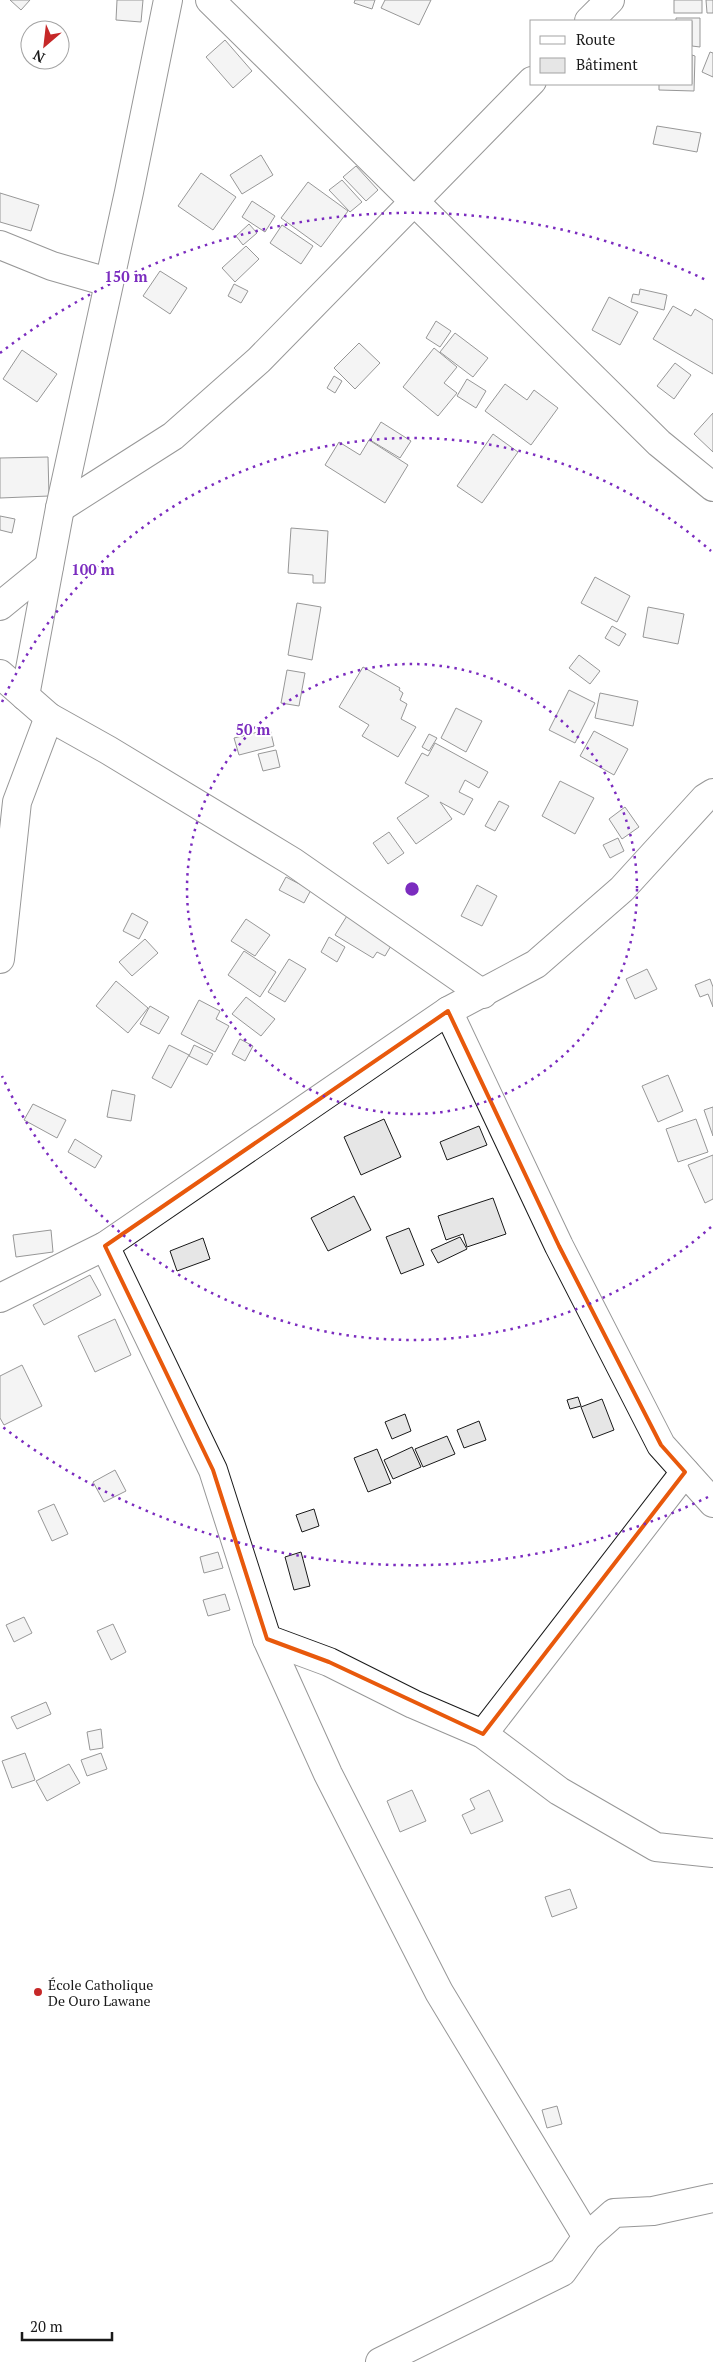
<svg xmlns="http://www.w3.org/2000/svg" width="713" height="2362" font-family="'PT Serif',serif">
<rect width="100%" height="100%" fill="#fff"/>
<!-- building -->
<g fill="#e6e6e6" stroke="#1a1a1a">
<polygon points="10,0 30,0 21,10"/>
<polygon points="117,0 143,0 141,22 116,20"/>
<polygon points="355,0 375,0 372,9 354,3"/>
<polygon points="385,0 431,0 419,25 381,8"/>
<rect x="674" y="0" width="28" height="13"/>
<polygon points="706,0 713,0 713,13 707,13"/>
<polygon points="676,18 700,18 700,47 692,46 692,21 676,21"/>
<polygon points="225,40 252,71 233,88 206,57"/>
<polygon points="710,52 713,53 713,77 702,72"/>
<polygon points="692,55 695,56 694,91 659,90 659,84 692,84"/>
<polygon points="657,126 701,133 697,152 653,144"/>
<polygon points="261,155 273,175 242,194 230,175"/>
<polygon points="356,166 378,190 366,201 343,177"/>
<polygon points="201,173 236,197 213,230 178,206"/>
<polygon points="342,180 362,202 350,212 329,190"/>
<polygon points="308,182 348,211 321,247 281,218"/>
<polygon points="0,193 39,205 31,231 0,222"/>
<polygon points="252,201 275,216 265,232 242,217"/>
<polygon points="249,224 257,233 243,245 236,236"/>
<polygon points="282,225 313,246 301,264 270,243"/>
<polygon points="246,246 259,259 235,282 222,268"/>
<polygon points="160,271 187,288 170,314 143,296"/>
<polygon points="234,284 248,291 241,303 228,296"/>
<polygon points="640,289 667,295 664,310 631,302 633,294 639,295"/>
<polygon points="609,297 638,312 620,345 592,330"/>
<polygon points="673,306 691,316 695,309 713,320 713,374 653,339"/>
<polygon points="436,321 451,331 440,347 426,338"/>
<polygon points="455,333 488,358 473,377 440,352"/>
<polygon points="359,343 380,363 355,389 334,368"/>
<polygon points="434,348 457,367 444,383 457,393 438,416 403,387"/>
<polygon points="22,350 57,374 37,402 3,379"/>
<polygon points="675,363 691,375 674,399 657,386"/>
<polygon points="334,376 342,381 335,393 327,388"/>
<polygon points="467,379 486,391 476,408 457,396"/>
<polygon points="505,384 527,400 534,390 558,408 531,445 485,411"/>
<polygon points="713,413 713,452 694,434"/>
<polygon points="381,422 411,441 400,458 370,440"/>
<polygon points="493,434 518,452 482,503 457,486"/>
<polygon points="369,440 408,465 385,503 325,465 339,442 360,455"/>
<polygon points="48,457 49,496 0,498 0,458"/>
<polygon points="0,516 15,519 12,533 0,530"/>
<polygon points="291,528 328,531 325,583 313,583 313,575 288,573"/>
<polygon points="595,577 630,596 617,622 581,603"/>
<polygon points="297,603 321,607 312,660 288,655"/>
<polygon points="648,607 684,614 678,644 643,637"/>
<polygon points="612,626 626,634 619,646 605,638"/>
<polygon points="579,655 600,671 590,684 569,668"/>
<polygon points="363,667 400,688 399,690 403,693 400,700 407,704 401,719 416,727 398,757 362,736 369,725 339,707"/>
<polygon points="287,670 305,673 299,706 281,703"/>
<polygon points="569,690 595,703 575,743 549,730"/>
<polygon points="600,693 638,701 633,726 595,718"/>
<polygon points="456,708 482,721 466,752 441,738"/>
<polygon points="270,729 274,746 239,755 234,738"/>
<polygon points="594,731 628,749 614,775 580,756"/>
<polygon points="429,734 437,738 429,751 422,747"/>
<polygon points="435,743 488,772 479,788 465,780 459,792 473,799 464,815 440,802 452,819 416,844 397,818 429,796 405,783 422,753 428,756"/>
<polygon points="276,750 280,767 263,771 258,754"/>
<polygon points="560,781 594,798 575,834 542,816"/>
<polygon points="499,801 509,806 495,831 485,826"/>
<polygon points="625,807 639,827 622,839 609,819"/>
<polygon points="389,832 404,853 388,864 373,843"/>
<polygon points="618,838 624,851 610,858 603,845"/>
<polygon points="286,877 311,890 304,903 279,890"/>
<polygon points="477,885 497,896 482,926 461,916"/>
<polygon points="350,911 395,939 385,956 377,952 373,958 335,935"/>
<polygon points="132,913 148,922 139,939 123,931"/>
<polygon points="246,919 270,935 255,956 231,941"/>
<polygon points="329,937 345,947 337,962 321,952"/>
<polygon points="145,939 158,953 132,976 119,962"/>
<polygon points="244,951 276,972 260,997 228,975"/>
<polygon points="289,959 306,969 285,1002 268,992"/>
<polygon points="647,969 657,989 635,999 626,979"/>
<polygon points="710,979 713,987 713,1007 708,994 700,997 695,985"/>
<polygon points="116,981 148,1008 128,1033 96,1006"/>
<polygon points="246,997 275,1019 261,1036 232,1014"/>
<polygon points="199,1000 220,1011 216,1019 229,1026 215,1052 181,1034"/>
<polygon points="150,1006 169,1017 159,1034 140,1024"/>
<polygon points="240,1039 253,1046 245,1061 232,1054"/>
<polygon points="169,1045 189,1055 171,1088 152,1078"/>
<polygon points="194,1045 213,1054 207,1065 189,1056"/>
<polygon points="668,1075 683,1111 658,1122 642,1086"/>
<polygon points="112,1090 135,1095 131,1121 107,1117"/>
<polygon points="33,1104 66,1120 57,1138 24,1120"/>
<polygon points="713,1107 713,1136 704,1110"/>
<polygon points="384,1119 401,1157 361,1175 344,1137"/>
<polygon points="696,1119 708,1152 678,1162 666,1129"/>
<polygon points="479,1126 487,1145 447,1160 440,1142"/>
<polygon points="75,1139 102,1156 95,1168 68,1152"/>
<polygon points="713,1155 713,1199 705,1203 688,1165"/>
<polygon points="354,1196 371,1230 328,1251 311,1218"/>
<polygon points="493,1198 506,1234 467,1247 463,1234 446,1240 438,1216"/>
<polygon points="409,1228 424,1265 401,1274 386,1237"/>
<polygon points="51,1230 53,1252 16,1257 13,1235"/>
<polygon points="460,1237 467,1249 438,1263 431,1250"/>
<polygon points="203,1238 210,1259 177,1271 170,1251"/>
<polygon points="90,1275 101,1295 44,1325 33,1305"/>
<polygon points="115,1319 131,1355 95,1372 78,1336"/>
<polygon points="22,1365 42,1406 4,1425 0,1418 0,1376"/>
<polygon points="578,1397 581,1406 570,1409 567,1400"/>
<polygon points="602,1399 614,1430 593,1438 581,1407"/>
<polygon points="405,1414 411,1431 392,1439 385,1422"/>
<polygon points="479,1421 486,1440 464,1448 457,1430"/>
<polygon points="447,1436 455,1454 423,1467 415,1449"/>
<polygon points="412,1447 421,1467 393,1479 384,1460"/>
<polygon points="377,1449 391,1483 368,1492 354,1458"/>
<polygon points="115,1470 126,1491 104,1502 93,1482"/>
<polygon points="54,1504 68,1534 52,1541 38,1511"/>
<polygon points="314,1509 319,1526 302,1532 296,1515"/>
<polygon points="218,1552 223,1568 204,1573 200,1557"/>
<polygon points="301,1552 310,1586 294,1590 285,1557"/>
<polygon points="225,1594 230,1610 208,1616 203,1600"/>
<polygon points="24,1617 32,1633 14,1642 6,1625"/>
<polygon points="113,1624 126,1652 111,1660 97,1631"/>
<polygon points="46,1702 51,1714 17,1729 11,1717"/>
<polygon points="101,1729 103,1748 90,1750 87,1732"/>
<polygon points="25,1753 35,1780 12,1788 2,1761"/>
<polygon points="101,1753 107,1769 87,1776 81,1760"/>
<polygon points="69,1764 80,1783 47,1801 36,1781"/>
<polygon points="412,1790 426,1821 400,1832 387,1801"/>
<polygon points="489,1790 503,1821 471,1834 462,1815 475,1809 470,1799"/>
<polygon points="570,1889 577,1908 552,1917 545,1897"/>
<polygon points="557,2106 562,2124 547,2128 542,2110"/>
</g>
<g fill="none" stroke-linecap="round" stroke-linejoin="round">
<!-- minor casing -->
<g stroke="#1a1a1a" stroke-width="30">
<g id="minor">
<polyline points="210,0 659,443 713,487"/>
<polyline points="589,21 610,0"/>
<polyline points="0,245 52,266 108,282"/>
<polyline points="60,508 173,436 259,360 532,81"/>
<polyline points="0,606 49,566"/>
<polyline points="0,674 49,717 108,750 293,862 483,994"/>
<polyline points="25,696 60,508 129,192 168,0"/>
<polyline points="0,959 17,802 49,717"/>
<polyline points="448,1011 559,1246 661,1445 713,1503"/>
<polyline points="105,1246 213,1470 267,1639 329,1662 413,1704 483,1734 559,1791 656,1847 713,1853"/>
<polyline points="0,1298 105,1246 448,1011 536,964 622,889 705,798 713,793"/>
<polyline points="267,1639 328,1774 439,1992 587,2237"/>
<polyline points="483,1734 685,1472"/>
<polyline points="380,2362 562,2272 587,2237 614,2213 653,2211 713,2198"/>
</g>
</g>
<!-- minor -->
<use href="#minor" stroke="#fff" stroke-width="28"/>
</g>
<!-- marked area -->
<path d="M0 0H713V2362H0ZM 448,1011 L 559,1246 L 661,1445 L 685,1472 L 483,1734 L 329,1662 L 267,1639 L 213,1470 L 105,1246 Z" fill="#fff" fill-opacity=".55" fill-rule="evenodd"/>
<path fill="none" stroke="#e8590c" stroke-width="4" stroke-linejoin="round" d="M 448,1011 L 559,1246 L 661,1445 L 685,1472 L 483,1734 L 329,1662 L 267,1639 L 213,1470 L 105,1246 Z"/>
<!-- distance rings -->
<g fill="none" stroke="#7b2cbf" stroke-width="2.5" stroke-dasharray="2.5 5">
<circle cx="412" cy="889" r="225"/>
<path d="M711 1227A451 451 0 0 1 2 1076M2 702A451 451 0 0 1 711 551"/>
<path d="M708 1497A676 676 0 0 1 0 1425M0 353A676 676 0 0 1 708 281"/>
</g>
<!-- markers -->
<circle fill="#c62828" stroke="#fff" stroke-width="2" cx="38" cy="1992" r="5"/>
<g text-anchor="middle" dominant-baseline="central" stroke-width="4" stroke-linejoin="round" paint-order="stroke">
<!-- poi labels -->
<g font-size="14" fill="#1a1a1a" stroke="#fff" text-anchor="start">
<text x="48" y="1984">École Catholique<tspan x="48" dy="16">De Ouro Lawane</tspan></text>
</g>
</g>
<circle cx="412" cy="889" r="8" fill="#7b2cbf" stroke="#fff" stroke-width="2.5"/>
<g font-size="15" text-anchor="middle" font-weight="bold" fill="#7b2cbf" stroke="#fff" stroke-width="4" stroke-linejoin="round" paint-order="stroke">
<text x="126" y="282">150 m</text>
<text x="93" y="575">100 m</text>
<text x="253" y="735">50 m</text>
</g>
<!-- legend -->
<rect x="530" y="20" width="162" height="65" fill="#ffffff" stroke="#a3a3a3"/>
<rect x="540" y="36" width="25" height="8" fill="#ffffff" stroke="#a3a3a3"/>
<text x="576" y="45" font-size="15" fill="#1a1a1a">Route</text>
<rect x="540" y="58" width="25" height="15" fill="#e6e6e6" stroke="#a3a3a3"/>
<text x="576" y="70" font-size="15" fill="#1a1a1a">Bâtiment</text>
<!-- north arrow -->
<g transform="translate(45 45) rotate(208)"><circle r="24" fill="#ffffff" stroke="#a3a3a3"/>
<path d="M0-4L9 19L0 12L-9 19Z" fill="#c62828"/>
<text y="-8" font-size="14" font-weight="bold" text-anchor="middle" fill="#1a1a1a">N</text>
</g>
<!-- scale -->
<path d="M22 2332v8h90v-8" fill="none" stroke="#1a1a1a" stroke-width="2.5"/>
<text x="30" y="2332" font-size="15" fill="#1a1a1a" stroke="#ffffff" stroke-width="4" paint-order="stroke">20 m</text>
</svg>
